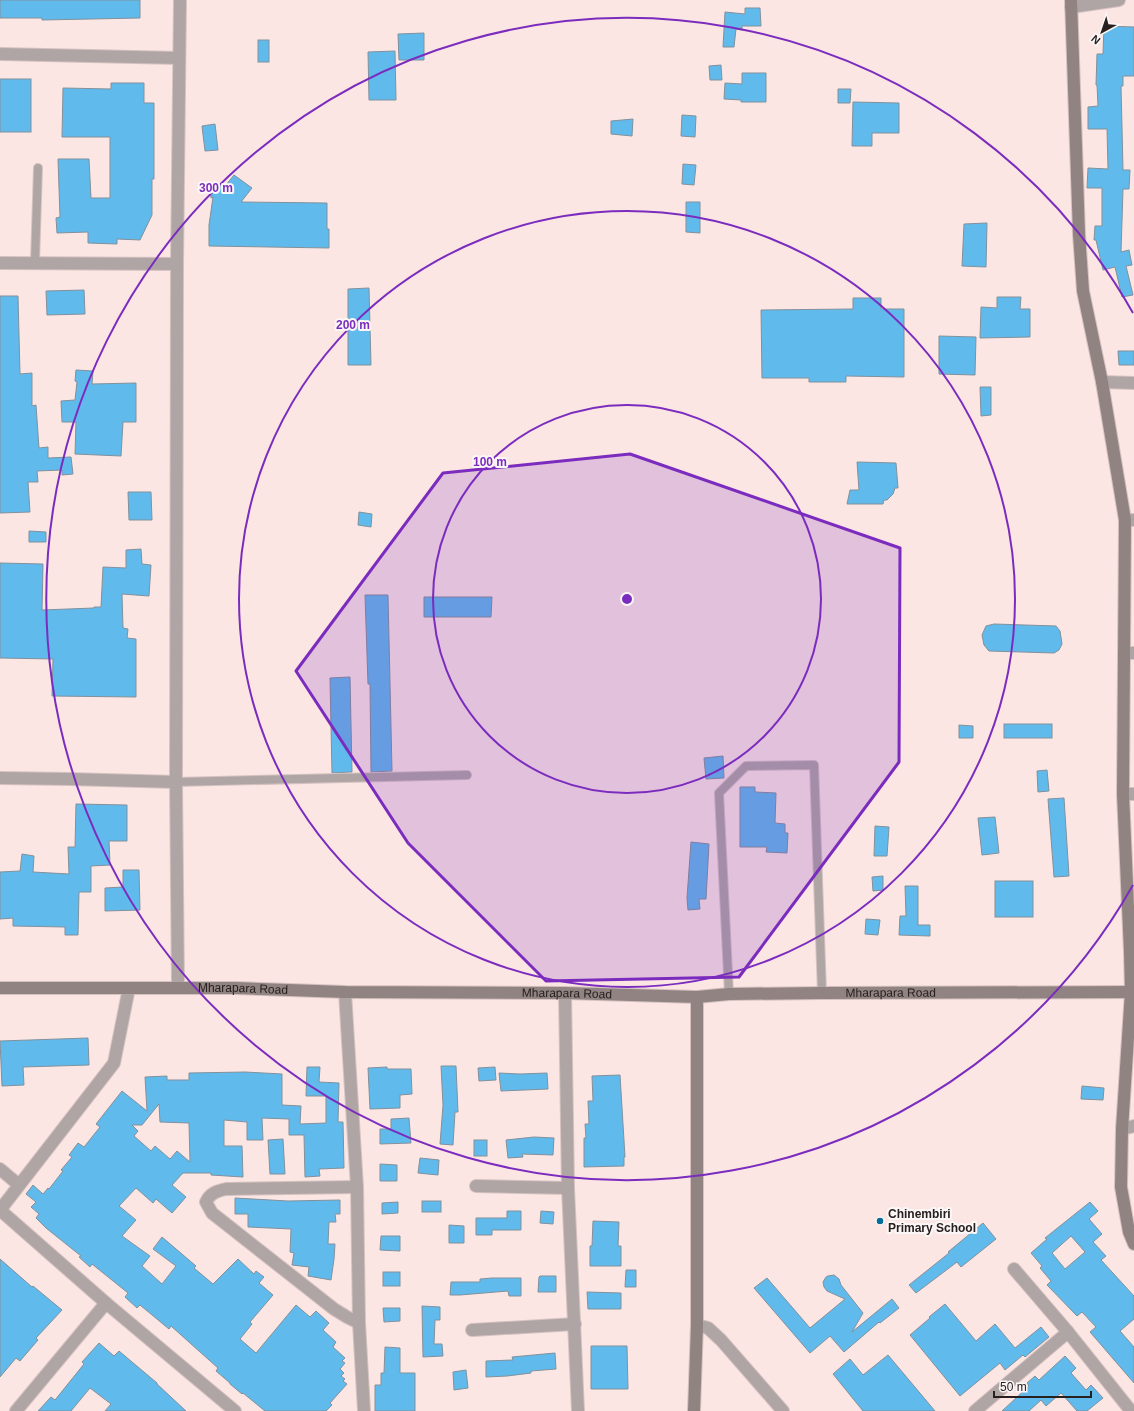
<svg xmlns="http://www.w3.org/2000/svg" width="1134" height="1411" font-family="Arial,sans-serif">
<rect width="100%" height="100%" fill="#fbe6e3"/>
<!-- building -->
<g fill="#61baec" stroke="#81919c" fill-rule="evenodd">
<polygon points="0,0 140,0 140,18 42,20 42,18 0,18"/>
<polygon points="745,8 760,8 761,26 742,26 742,30 736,29 734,47 723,47 725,12 745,14"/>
<polygon points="1104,26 1134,27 1134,76 1123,76 1123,86 1121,86 1123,170 1130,170 1129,189 1123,189 1121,252 1129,250 1132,265 1126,266 1133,295 1122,297 1115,267 1103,270 1096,240 1094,240 1095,226 1102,226 1102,188 1087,188 1088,168 1108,169 1107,129 1088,129 1088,107 1098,106 1097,85 1096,85 1097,54 1103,54"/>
<polygon points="424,33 424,60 399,60 398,34"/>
<rect x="258" y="40" width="11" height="22"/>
<polygon points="395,51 396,100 369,100 368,52"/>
<polygon points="721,65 722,80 710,80 709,66"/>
<polygon points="742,73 766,73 766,102 741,102 741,100 724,99 725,83 742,84"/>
<rect x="0" y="79" width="31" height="53"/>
<polygon points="111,83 144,83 144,103 154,103 154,179 152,179 152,215 140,240 117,239 117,244 88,243 88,232 57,233 56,218 60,217 58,159 89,159 91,198 110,198 110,137 62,137 63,88 111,89"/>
<polygon points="838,89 851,89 850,103 838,103"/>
<polygon points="853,102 899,103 899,133 872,133 872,146 852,146"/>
<polygon points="682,115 696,116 695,137 681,136"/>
<polygon points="633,119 632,136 611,134 611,121"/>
<polygon points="215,124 218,150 205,151 202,126"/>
<polygon points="683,164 696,165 694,185 682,184"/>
<polygon points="234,175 252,188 241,202 327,203 327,229 329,229 329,248 209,246 209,225 213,197 211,198 210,186 226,185"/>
<polygon points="686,202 700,202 700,233 686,232"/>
<polygon points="987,223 986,267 962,266 964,224"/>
<polygon points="369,288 371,365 348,365 348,289"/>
<polygon points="84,290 85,314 47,315 46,291"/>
<polygon points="0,296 18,296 20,374 32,373 32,406 36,405 39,448 48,447 48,458 71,457 73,474 62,475 62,470 37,471 38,482 28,482 30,512 0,513"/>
<polygon points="997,297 1021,297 1020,309 1030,309 1030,337 980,338 981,307 997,308"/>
<polygon points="853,298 881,298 881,309 904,309 904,377 846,376 846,382 809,382 809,378 762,378 761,310 853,309"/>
<polygon points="939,336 976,337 975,375 939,374"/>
<polygon points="1118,351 1134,351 1134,365 1119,365"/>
<polygon points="76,370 93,371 92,384 136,383 136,422 123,422 121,456 75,454 76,422 62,422 61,401 75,400 77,382 75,381"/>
<polygon points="980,387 991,387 991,415 981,416"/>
<polygon points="857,462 896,463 898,488 895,488 893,494 887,500 884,500 883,504 847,504 850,490 859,490"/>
<polygon points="128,492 151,492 152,520 129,520"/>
<polygon points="359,512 372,514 371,527 358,525"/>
<polygon points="29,531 46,532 46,542 29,542"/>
<polygon points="141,549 142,564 151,565 149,596 122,594 123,628 128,629 127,638 136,639 136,697 52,696 53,659 0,658 0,563 43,564 42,610 94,608 94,607 101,607 103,567 126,568 126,550"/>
<polygon points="365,595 388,595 392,771 371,772 370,684 368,684"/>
<polygon points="424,597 492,597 491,617 424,617"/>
<polygon points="994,624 1056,626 1060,631 1062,644 1059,650 1054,653 989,651 984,645 982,635 986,626"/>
<polygon points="350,677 352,772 332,773 330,678"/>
<rect x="1004" y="724" width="48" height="14"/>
<polygon points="959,725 973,726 973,738 959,738"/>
<polygon points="723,756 724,778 706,779 704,758"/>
<polygon points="1047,770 1049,791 1038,792 1037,771"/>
<polygon points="740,787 755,787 755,792 776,793 775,823 785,824 785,833 788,833 787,853 766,852 767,847 740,847"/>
<polygon points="1064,798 1069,876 1054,877 1048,799"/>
<polygon points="76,804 127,805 127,841 109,841 110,865 91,866 91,892 79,892 78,935 65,935 65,927 13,926 13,918 0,919 0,872 20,871 22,854 34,856 33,872 69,874 68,847 75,847"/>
<polygon points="995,817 999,853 982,855 978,818"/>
<polygon points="875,826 889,827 887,856 874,856"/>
<polygon points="691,842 709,844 706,899 699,899 700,909 688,910 687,898"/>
<polygon points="123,870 139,870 140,910 105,911 105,888 123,887"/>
<polygon points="883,876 883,890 873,891 872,877"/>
<rect x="995" y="881" width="38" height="36"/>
<polygon points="905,886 918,886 918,925 930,925 930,936 899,935 900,916 906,916"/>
<polygon points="866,919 880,920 878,935 865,934"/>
<polygon points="88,1038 89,1065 23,1067 24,1085 2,1086 0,1041"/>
<polygon points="441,1066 456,1066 458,1112 455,1112 453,1145 440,1144 443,1105"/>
<path d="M 307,1067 L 320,1067 L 319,1082 L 339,1083 L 338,1122 L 343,1122 L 344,1168 L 319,1169 L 320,1176 L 305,1177 L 304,1135 L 289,1135 L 289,1119 L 262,1118 L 263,1140 L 247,1140 L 247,1122 L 224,1120 L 224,1146 L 242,1146 L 243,1177 L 211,1175 L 211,1173 L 183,1173 L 172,1185 L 186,1197 L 172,1213 L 156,1199 L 153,1203 L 136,1188 L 119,1206 L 136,1220 L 122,1236 L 150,1256 L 142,1266 L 162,1284 L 176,1266 L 153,1249 L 162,1237 L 196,1266 L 194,1268 L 213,1284 L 238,1259 L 254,1274 L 256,1271 L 264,1277 L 259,1283 L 273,1295 L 250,1322 L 252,1324 L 240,1339 L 256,1353 L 296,1305 L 310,1317 L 316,1311 L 329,1323 L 323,1330 L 336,1342 L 333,1347 L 345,1358 L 342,1361 L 345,1363 L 340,1369 L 344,1373 L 341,1376 L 345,1379 L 343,1381 L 347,1384 L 330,1403 L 332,1405 L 326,1411 L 265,1411 L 243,1393 L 242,1394 L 230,1384 L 230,1383 L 216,1371 L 218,1368 L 171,1326 L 169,1329 L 140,1305 L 137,1308 L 125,1297 L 128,1293 L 92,1264 L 90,1267 L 79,1257 L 81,1256 L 46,1228 L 36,1218 L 39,1214 L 31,1207 L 36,1202 L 26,1194 L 33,1185 L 43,1194 L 48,1188 L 49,1189 L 63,1171 L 61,1170 L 72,1157 L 69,1155 L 78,1143 L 84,1147 L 100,1127 L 96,1124 L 122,1091 L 147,1111 L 145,1077 L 167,1076 L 167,1080 L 189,1080 L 189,1073 L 245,1072 L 282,1074 L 282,1105 L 301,1106 L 300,1124 L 326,1123 L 326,1096 L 306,1096 ZM 159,1104 L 160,1122 L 189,1123 L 190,1162 L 177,1151 L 170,1159 L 155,1146 L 151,1151 L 134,1136 L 138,1131 L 132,1125 L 142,1125 Z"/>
<polygon points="387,1067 387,1069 411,1069 412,1094 400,1095 400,1108 370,1109 368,1068"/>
<polygon points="495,1067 496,1080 479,1081 478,1068"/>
<polygon points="499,1073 520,1074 547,1073 548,1089 501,1091"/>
<polygon points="620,1075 625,1157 624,1157 624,1166 584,1167 584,1138 586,1138 585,1124 589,1124 588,1101 593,1101 592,1076"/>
<polygon points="1082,1086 1104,1088 1103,1100 1081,1099"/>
<polygon points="409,1118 411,1143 380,1144 380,1129 391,1129 391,1119"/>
<polygon points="534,1137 554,1138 553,1155 522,1154 523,1157 508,1158 506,1140"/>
<polygon points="283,1139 285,1174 270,1174 268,1140"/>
<rect x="474" y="1140" width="13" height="16"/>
<polygon points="420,1158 439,1160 438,1175 418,1173"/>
<polygon points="380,1164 397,1165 397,1181 380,1181"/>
<polygon points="235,1198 288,1201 340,1200 340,1214 335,1214 336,1222 329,1222 328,1244 335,1244 334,1259 331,1280 308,1276 309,1267 292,1265 294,1253 290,1252 291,1229 248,1227 248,1214 235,1214"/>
<rect x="422" y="1201" width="19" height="11"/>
<polygon points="398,1202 398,1213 382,1214 382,1203"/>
<path d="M 1090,1202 L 1098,1211 L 1089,1219 L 1102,1234 L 1093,1242 L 1106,1256 L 1101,1260 L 1134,1296 L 1134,1319 L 1120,1331 L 1134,1347 L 1134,1383 L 1090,1332 L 1096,1327 L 1082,1312 L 1077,1316 L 1047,1285 L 1051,1281 L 1040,1268 L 1042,1266 L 1031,1253 L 1047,1239 L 1045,1238 ZM 1071,1236 L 1085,1252 L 1065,1269 L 1052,1253 Z"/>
<polygon points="507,1211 521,1211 521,1230 492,1230 492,1235 476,1235 476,1218 507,1218"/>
<polygon points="541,1211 554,1212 553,1224 540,1223"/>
<polygon points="593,1221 619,1222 618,1246 621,1246 621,1266 590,1266 590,1246 592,1246"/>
<polygon points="983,1223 996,1239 961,1267 957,1262 916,1293 909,1285 949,1253 948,1252"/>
<polygon points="449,1225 464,1226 464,1243 449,1243"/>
<polygon points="381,1236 400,1236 400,1251 380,1250"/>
<polygon points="0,1259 32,1287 33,1286 62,1310 36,1338 38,1340 20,1361 16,1358 0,1377"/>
<polygon points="626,1270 636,1270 636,1287 625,1287"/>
<rect x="383" y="1272" width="17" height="14"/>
<polygon points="834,1275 839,1279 841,1285 863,1313 852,1332 892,1299 899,1308 880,1323 879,1322 844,1352 830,1336 810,1353 754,1288 767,1278 810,1328 845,1299 827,1291 824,1287 823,1282 826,1277 828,1276"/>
<polygon points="540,1276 556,1276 556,1292 538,1292 539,1277"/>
<polygon points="492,1278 521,1278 521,1296 509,1296 508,1291 460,1295 450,1295 451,1282 480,1282 480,1279"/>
<polygon points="587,1292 621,1293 621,1309 588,1309"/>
<polygon points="945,1304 976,1341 995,1324 1015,1348 1041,1327 1049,1337 1025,1357 1023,1355 1005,1370 1000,1363 960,1396 910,1335 930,1318 929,1317"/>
<polygon points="422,1306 440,1307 440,1320 435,1320 434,1344 442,1344 443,1356 423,1357"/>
<polygon points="383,1308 400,1308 400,1321 384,1322"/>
<polygon points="99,1343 114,1356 119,1351 157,1383 157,1384 186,1411 105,1411 111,1404 90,1388 71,1411 38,1411 51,1397 55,1400 84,1364 82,1362"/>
<polygon points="591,1346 627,1346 628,1389 591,1389"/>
<polygon points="385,1347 400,1348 400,1373 415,1373 415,1411 375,1411 375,1385 381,1385 381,1373 384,1373"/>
<polygon points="555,1353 556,1369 531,1371 531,1373 507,1376 486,1377 486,1361 513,1360 512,1357"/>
<polygon points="888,1355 935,1411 863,1411 833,1374 850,1359 863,1375"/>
<polygon points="1065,1356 1076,1368 1071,1373 1086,1390 1091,1385 1103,1398 1087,1411 1077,1411 1061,1393 1046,1406 1041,1400 1029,1411 1002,1411 1029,1386 1027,1383 1035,1376 1039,1380"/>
<polygon points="466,1370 468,1388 454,1390 453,1372"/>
</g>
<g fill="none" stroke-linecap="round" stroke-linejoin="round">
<!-- lane casing -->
<g stroke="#d5c2c0" stroke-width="10">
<g id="lane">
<polyline points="35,262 38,168"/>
<polyline points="176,782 467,775"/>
<polyline points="729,994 719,793 746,766 814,765 822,993"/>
</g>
</g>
<!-- street casing -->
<g stroke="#d5c2c0" stroke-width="14">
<g id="street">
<polyline points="1071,7 1119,0"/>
<polyline points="0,54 179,58"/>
<polyline points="0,263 177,264 176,782 178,988"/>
<polyline points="177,264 180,0"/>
<polyline points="1102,382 1134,383"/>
<polyline points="1125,520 1134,520"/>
<polyline points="1124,653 1134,653"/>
<polyline points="0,778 69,779 176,782"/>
<polyline points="1123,794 1134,794"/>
<polyline points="345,992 357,1187 359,1323 364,1411"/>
<polyline points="565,993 568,1188 578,1411"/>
<polyline points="1122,1129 1134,1126"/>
<polyline points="0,1169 19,1185"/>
<polyline points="476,1186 568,1188"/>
<path d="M 357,1187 L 226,1189 C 217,1191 210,1193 206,1202 L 212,1213 L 334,1309 L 347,1317 L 359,1323"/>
<polyline points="0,1210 106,1303 235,1411"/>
<polyline points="0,1210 114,1063 129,988"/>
<polyline points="1014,1269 1068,1332 1131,1411"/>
<polyline points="697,1325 708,1328 721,1340 783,1411"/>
<polyline points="472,1330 575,1324"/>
<polyline points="16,1411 106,1303"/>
<polyline points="975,1411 1068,1332"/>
</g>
</g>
<!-- secondary casing -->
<g stroke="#d5c2c0" stroke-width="14">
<g id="secondary">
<polyline points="1071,0 1079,234 1083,291 1102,382 1125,520 1123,794 1130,952 1131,992 1122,1129 1121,1187 1129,1232 1134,1244"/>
<path id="s1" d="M 0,988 L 236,988 L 345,992 L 565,993 L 697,997 L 729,994 L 822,993 L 1134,992"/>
<polyline points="694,1411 697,1325 697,997"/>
</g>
</g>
<!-- lane -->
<use href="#lane" stroke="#aea5a4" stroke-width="8"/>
<!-- street -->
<use href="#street" stroke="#aea5a4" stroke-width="12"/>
<!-- secondary -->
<use href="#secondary" stroke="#908381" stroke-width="12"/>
</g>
<!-- marked area -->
<path fill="#7b2cbf" fill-opacity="0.2" stroke="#7b2cbf" stroke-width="3" stroke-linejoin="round" d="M 630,454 L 900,548 L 899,762 L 739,977 L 546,981 L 408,843 L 296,671 L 443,473 Z"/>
<!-- distance rings -->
<g fill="none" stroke="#7b2cbf" stroke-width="2">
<circle cx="627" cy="599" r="194"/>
<circle cx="627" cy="599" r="388"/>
<path d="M1133 885A581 581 0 1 1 1133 313"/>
</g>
<!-- markers -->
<circle fill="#016e9a" stroke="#fcf7f7" stroke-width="1.5" cx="880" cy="1221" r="4"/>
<g text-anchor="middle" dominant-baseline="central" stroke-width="4" stroke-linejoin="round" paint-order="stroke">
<!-- street labels -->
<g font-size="12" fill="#27201f" stroke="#fcf7f7">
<text stroke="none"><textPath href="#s1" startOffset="243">Mharapara Road</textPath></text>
<text stroke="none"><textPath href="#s1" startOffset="891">Mharapara Road</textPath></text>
<text stroke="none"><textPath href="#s1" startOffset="567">Mharapara Road</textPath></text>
</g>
<!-- poi labels -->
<g font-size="12" font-weight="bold" fill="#27201f" stroke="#fcf7f7" text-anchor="start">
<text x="888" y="1214">Chinembiri<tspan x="888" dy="14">Primary School</tspan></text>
</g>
</g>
<circle cx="627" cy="599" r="6" fill="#7b2cbf" stroke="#fcf7f7" stroke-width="2"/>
<g font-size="12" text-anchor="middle" font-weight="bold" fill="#7b2cbf" stroke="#fcf7f7" stroke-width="4" stroke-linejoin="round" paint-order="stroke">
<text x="216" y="192">300 m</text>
<text x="353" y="329">200 m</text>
<text x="490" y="466">100 m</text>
</g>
<!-- north arrow -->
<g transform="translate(1102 32) rotate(220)" stroke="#fcf7f7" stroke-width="3" paint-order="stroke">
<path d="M0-3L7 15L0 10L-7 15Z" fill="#27201f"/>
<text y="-6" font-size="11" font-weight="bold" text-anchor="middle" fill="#27201f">N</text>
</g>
<!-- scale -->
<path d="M994 1391v6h97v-6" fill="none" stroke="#27201f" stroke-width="2"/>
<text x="1000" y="1391" font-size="12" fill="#27201f" stroke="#fcf7f7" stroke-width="3" paint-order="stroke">50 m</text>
</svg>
